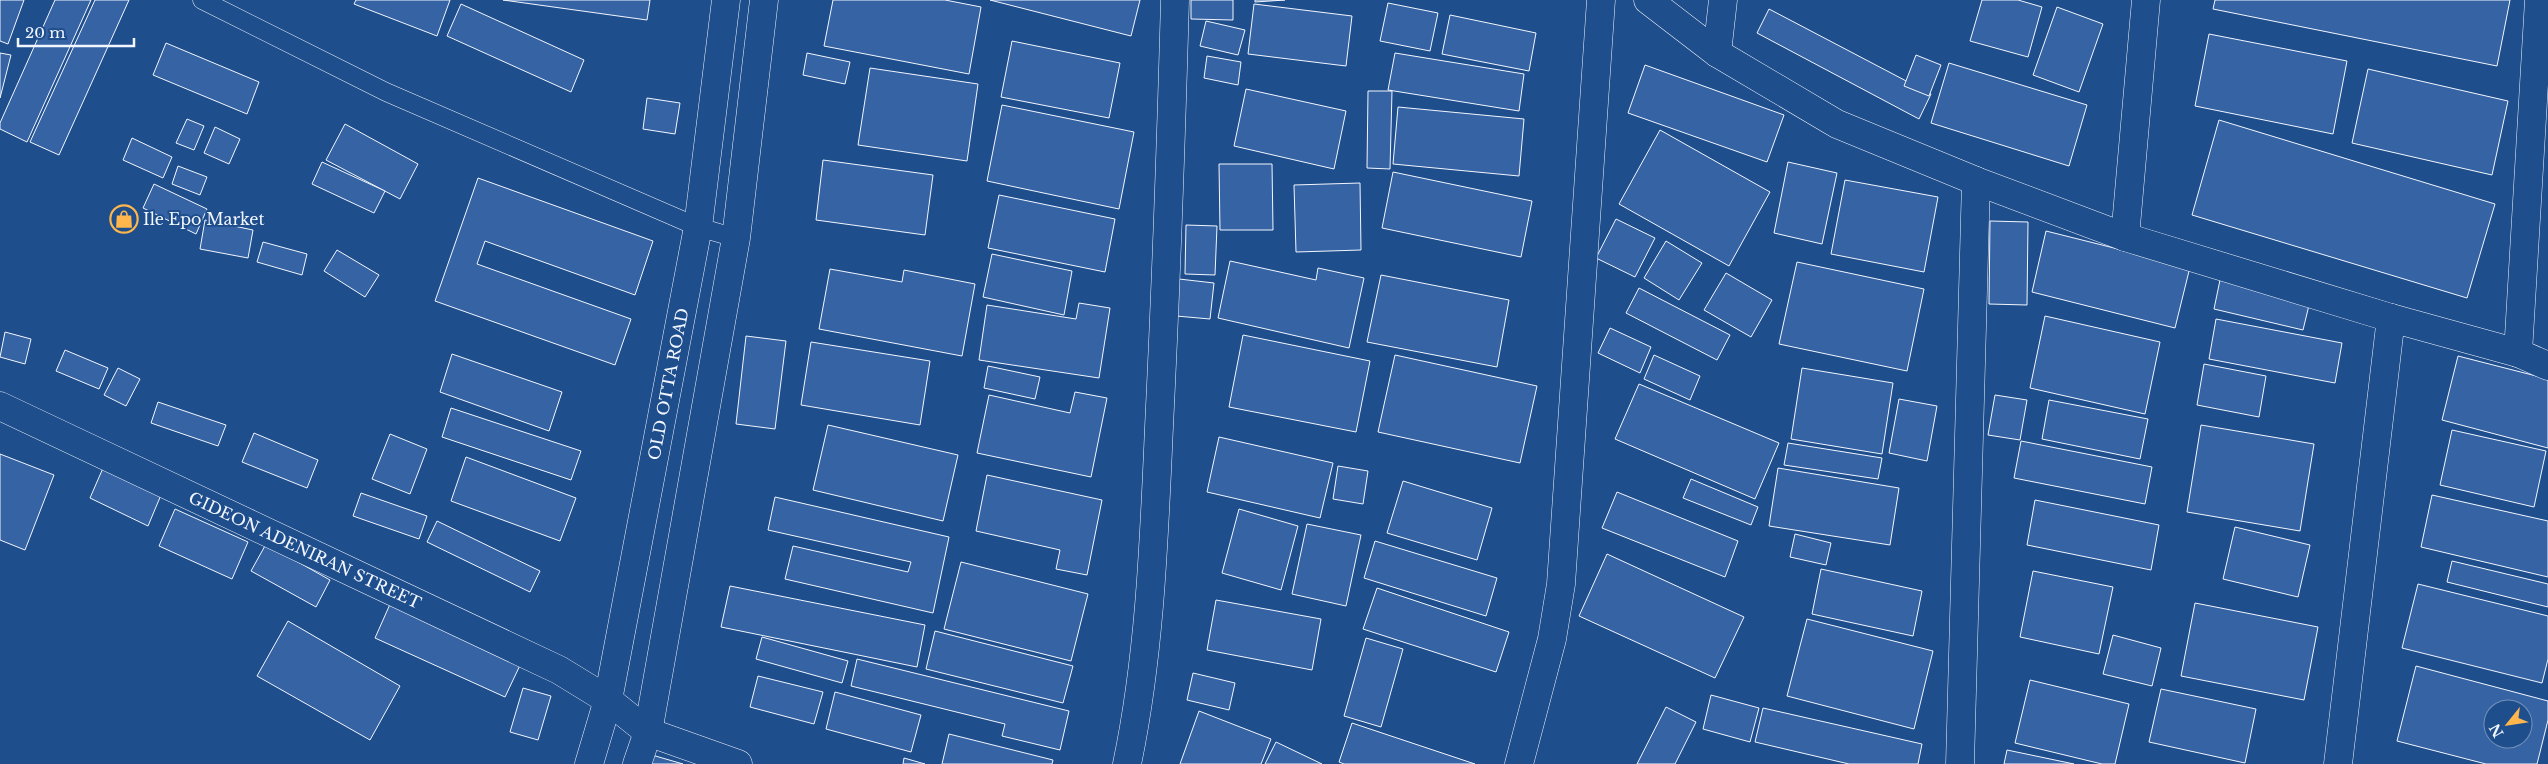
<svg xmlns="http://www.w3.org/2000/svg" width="2548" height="764" font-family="'Libre Baskerville',serif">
<rect width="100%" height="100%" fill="#1f4e8c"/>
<!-- building -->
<g fill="#3563a3" stroke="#f2f6ff" fill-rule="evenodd">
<polygon points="0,0 24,0 8,44 0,41"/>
<polygon points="55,0 91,0 27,142 0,129 0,123"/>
<polygon points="95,0 129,0 59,155 30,142"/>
<polygon points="356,0 450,0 437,36 354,4"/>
<polygon points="503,0 650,0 647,20"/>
<polygon points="833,0 945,0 981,7 969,74 824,46"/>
<polygon points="990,0 1140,0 1131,36"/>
<polygon points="1191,0 1233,0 1233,20 1191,19"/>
<polygon points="1255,0 1285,0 1255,2"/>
<polygon points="1982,0 2018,0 2042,7 2028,57 1970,41"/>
<polygon points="2215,0 2510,0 2497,66 2213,9"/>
<polygon points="1388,3 1438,13 1430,51 1380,41"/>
<polygon points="461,4 584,60 571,92 447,36"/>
<polygon points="1254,4 1352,16 1346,66 1248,54"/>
<polygon points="2057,7 2103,24 2079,92 2033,75"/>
<polygon points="1769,9 1931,94 1919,119 1757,33"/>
<polygon points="1450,15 1536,33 1529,71 1442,54"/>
<polygon points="1206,21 1245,30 1238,55 1200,46"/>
<polygon points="2209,34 2347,61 2333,134 2195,106"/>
<polygon points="1012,41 1120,63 1109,118 1001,97"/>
<polygon points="166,43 259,82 247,114 153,75"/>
<polygon points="0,53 11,55 0,98"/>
<polygon points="807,53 850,62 845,84 803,75"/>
<polygon points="1395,53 1524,74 1519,111 1388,90"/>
<polygon points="1916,55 1941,65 1929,96 1904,86"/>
<polygon points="1207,56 1241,62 1238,85 1204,78"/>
<polygon points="1949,63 2087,105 2069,166 1931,123"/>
<polygon points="1645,65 1784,115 1767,162 1628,113"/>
<polygon points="870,68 978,84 967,161 858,145"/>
<polygon points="2368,69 2508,101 2492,175 2352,143"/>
<polygon points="1246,89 1346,111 1334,169 1234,146"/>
<polygon points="1368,91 1392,91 1390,169 1367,168"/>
<polygon points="647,98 680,103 675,134 643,129"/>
<polygon points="1002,105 1134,132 1119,209 987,181"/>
<polygon points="1398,107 1524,119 1519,176 1393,164"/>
<polygon points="187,119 204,126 194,150 176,143"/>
<polygon points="2219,120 2495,204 2467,298 2192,215"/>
<polygon points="345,124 418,164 400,199 326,160"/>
<polygon points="215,127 240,139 229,164 204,153"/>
<polygon points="1660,130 1770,192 1729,266 1619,204"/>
<polygon points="132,138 172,157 163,178 123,160"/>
<polygon points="823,160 933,175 925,235 816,220"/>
<polygon points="322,162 385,191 374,213 312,184"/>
<polygon points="1788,162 1837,173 1822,244 1774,233"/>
<polygon points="1219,164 1272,164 1273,230 1220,230"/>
<polygon points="178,166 207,177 200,195 172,184"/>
<polygon points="1393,172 1532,201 1521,257 1382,228"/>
<polygon points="478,178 653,241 635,295 485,241 477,264 631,319 615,365 435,301"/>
<polygon points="1845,180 1938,197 1924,272 1831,254"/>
<polygon points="1360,183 1361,250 1296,252 1294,185"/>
<polygon points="154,184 207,209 196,234 143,208"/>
<polygon points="999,195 1115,219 1105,272 988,248"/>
<polygon points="1616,219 1655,238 1635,277 1596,258"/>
<polygon points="205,220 253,230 248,258 200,249"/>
<polygon points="1990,221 2028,222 2027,305 1989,304"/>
<polygon points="1186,225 1217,226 1215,275 1185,274"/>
<polygon points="2046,231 2190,267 2175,328 2032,292"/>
<polygon points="1666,241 1702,263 1679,300 1644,278"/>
<polygon points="263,242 307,254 302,275 257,262"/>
<polygon points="337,250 379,275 365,297 324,271"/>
<polygon points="992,254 1072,271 1064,315 983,297"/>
<polygon points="1230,261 1316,280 1318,268 1364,278 1349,348 1218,318"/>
<polygon points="1797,262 1924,289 1907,371 1779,344"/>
<polygon points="830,269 902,282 904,270 975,284 962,356 819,329"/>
<polygon points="1726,273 1772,300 1751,337 1704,310"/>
<polygon points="1381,275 1509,300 1497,367 1367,342"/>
<polygon points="1179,279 1214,283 1210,319 1176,316"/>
<polygon points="2220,280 2310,301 2303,330 2214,309"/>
<polygon points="1639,288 1730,335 1717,360 1626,313"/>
<polygon points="1079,303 1110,308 1099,378 979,360 987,305 1076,319"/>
<polygon points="2045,316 2160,342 2145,414 2030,388"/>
<polygon points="2216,319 2342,343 2335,383 2209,359"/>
<polygon points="1610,328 1651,347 1640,373 1598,353"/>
<polygon points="5,332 31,339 25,364 0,357"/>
<polygon points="1243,335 1370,361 1356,432 1229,407"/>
<polygon points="746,336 786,341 775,429 736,424"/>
<polygon points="811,342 930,361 920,425 801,405"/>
<polygon points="65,350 108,368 99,389 56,371"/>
<polygon points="452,354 562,392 549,431 440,392"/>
<polygon points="1395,355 1537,386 1520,463 1378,432"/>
<polygon points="1654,355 1700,376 1690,400 1644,379"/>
<polygon points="2458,356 2548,379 2548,448 2442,420"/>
<polygon points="2204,364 2266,376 2259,417 2197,405"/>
<polygon points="988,366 1040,377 1035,399 984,388"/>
<polygon points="118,368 140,379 126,406 104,395"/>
<polygon points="1802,368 1893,383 1882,454 1791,439"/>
<polygon points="1639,384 1779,443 1755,499 1615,439"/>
<polygon points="1075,392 1107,398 1091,477 977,453 989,395 1070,413"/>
<polygon points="1995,395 2027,400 2020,440 1988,435"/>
<polygon points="1899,399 1937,406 1927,461 1889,453"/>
<polygon points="2049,400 2148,419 2140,459 2042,439"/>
<polygon points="158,402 226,425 218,446 151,423"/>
<polygon points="451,408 581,451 571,480 442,437"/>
<polygon points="828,425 958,455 943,521 813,490"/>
<polygon points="2201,425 2314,444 2300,531 2187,512"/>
<polygon points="2452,430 2546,451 2534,507 2440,485"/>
<polygon points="254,433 318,460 307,488 242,462"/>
<polygon points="390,434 427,449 410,494 372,479"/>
<polygon points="1219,437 1333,463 1320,518 1207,492"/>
<polygon points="2021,441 2152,467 2145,504 2014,478"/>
<polygon points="1788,443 1882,458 1878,479 1784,465"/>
<polygon points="0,454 54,475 25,550 0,540"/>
<polygon points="466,457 576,498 560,541 451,501"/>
<polygon points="1338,466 1368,471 1363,504 1333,499"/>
<polygon points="103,468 161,495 148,526 90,498"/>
<polygon points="1778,468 1899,488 1890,545 1769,526"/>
<polygon points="987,475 1102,500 1087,575 1056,569 1060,550 976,531"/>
<polygon points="1691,479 1758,507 1751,525 1683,498"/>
<polygon points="1403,481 1492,508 1477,560 1387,533"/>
<polygon points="1617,492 1738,541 1725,577 1602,528"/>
<polygon points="361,493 427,516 419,539 353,516"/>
<polygon points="2432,495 2548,521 2548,577 2421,547"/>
<polygon points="775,497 949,537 933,613 785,579 793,546 908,572 911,562 768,530"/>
<polygon points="2035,500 2159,525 2151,570 2027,545"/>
<polygon points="175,509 248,542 232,579 159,546"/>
<polygon points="1239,509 1298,526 1281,590 1222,573"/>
<polygon points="437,521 540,571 530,592 427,542"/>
<polygon points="1307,524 1361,535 1346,606 1292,594"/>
<polygon points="2235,527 2310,545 2298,597 2223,579"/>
<polygon points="1795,534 1831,543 1826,565 1790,557"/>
<polygon points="1375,541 1497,578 1486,616 1364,578"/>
<polygon points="266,544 330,580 316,607 251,571"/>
<polygon points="1607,554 1744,617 1715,678 1579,616"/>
<polygon points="2452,561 2548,584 2548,607 2447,582"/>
<polygon points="961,562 1088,594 1071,661 944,629"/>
<polygon points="1821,569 1922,591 1913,636 1812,614"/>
<polygon points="2033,571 2113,587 2099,654 2020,637"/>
<polygon points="2418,584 2548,616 2548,659 2542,683 2402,648"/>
<polygon points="730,586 925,625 917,667 721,627"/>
<polygon points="1377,588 1509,632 1496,672 1363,629"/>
<polygon points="1216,600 1321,619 1312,670 1207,650"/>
<polygon points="391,602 522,661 505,697 375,638"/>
<polygon points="2195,603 2318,627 2304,700 2181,676"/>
<polygon points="1807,619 1933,651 1914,729 1787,696"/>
<polygon points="288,621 400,686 370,740 257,676"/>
<polygon points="935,631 1073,666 1063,703 926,669"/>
<polygon points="2113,635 2161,648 2152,686 2103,674"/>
<polygon points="762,637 848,661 842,683 756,659"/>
<polygon points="1366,638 1403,649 1381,727 1344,716"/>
<polygon points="857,659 1069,711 1060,750 1002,736 1005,724 851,686"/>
<path d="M 2416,666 L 2548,701 L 2548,720 L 2537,764 L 2486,764 L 2397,741 ZM 2493,709 L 2523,709 L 2523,739 L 2493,739 Z"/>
<polygon points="1193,673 1235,683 1229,710 1187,700"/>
<polygon points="758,676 823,692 814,724 750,707"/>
<polygon points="2030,680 2129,704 2115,764 2102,764 2015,743"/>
<polygon points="523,688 551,696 538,740 510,732"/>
<polygon points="2161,689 2256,709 2245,763 2149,742"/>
<polygon points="835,692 921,715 911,752 826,729"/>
<polygon points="1711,695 1759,708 1750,742 1703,729"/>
<polygon points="1666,707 1696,722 1675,764 1637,764"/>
<polygon points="1763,708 1922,744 1918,764 1849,764 1755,742"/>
<polygon points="1199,711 1271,739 1261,764 1180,764"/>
<polygon points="1352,723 1475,764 1344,764 1339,762"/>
<polygon points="949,734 1053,760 1052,764 942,764"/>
<polygon points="1276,742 1322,764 1265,764"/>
<polygon points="2007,750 2074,764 2004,764"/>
<polygon points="652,755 683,764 649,764"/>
<polygon points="904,758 925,764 903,764"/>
</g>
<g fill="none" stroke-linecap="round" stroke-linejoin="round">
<!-- lane casing -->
<g stroke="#f2f6ff" stroke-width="19">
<polyline id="lane" points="202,0 386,92 698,227 736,238"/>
</g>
<!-- street casing -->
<g stroke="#f2f6ff" stroke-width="29">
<g id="street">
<polyline points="1648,0 1717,53 1837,124 1976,181 2125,237 2391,318 2518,353 2548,366"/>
<polyline points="1717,53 1723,0"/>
<polyline points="2125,237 2146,0"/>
<polyline points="2518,353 2539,0"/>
<polyline points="0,406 559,670 608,700 648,732 738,764"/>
<path d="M 1127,764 C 1150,654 1154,540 1159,427 C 1166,285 1171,142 1175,0"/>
<polyline points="1519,764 1552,639 1561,584 1601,0"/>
<polyline points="1960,764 1976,181"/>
<polyline points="2338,764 2391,318"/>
</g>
</g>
<!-- secondary casing -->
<g stroke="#f2f6ff" stroke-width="29">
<g id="secondary">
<polyline points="589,764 608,700 698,227 726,0"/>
<polyline points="637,764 648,732 736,238 764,0"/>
</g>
</g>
<!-- lane -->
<use href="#lane" stroke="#1f4e8c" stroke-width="18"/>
<!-- street -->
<use href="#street" stroke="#1f4e8c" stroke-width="28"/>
<!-- secondary -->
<use href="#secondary" stroke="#1f4e8c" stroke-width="28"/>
</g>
<!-- icons -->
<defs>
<g id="shop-ring" transform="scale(1.4375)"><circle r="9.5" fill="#1f4e8c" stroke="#ffb74d" stroke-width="1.5"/><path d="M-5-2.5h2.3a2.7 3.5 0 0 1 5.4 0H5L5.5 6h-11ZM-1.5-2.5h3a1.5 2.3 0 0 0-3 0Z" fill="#ffb74d"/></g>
</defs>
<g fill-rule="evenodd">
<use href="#shop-ring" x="124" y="219"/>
</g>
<g text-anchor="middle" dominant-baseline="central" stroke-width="4" stroke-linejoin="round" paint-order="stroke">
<!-- poi labels -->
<g font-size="16" fill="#f2f6ff" stroke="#1f4e8c" text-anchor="start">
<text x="143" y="219">Ile Epo Market</text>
</g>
<!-- street labels -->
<g font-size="16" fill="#f2f6ff" stroke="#1f4e8c">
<text transform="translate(668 384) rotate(-79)">OLD OTTA ROAD</text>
<text transform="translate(305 550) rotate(25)">GIDEON ADENIRAN STREET</text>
</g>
</g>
<!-- north arrow -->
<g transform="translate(2508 724) rotate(240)"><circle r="24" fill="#1f4e8c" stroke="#7391ba"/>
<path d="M0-4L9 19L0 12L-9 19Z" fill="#ffb74d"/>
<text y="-8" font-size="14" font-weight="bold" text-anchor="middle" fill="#f2f6ff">N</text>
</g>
<!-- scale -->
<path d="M18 38v8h116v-8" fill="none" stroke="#f2f6ff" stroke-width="2.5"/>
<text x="25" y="38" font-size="15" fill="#f2f6ff" stroke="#1f4e8c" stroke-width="4" paint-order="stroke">20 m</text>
</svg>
